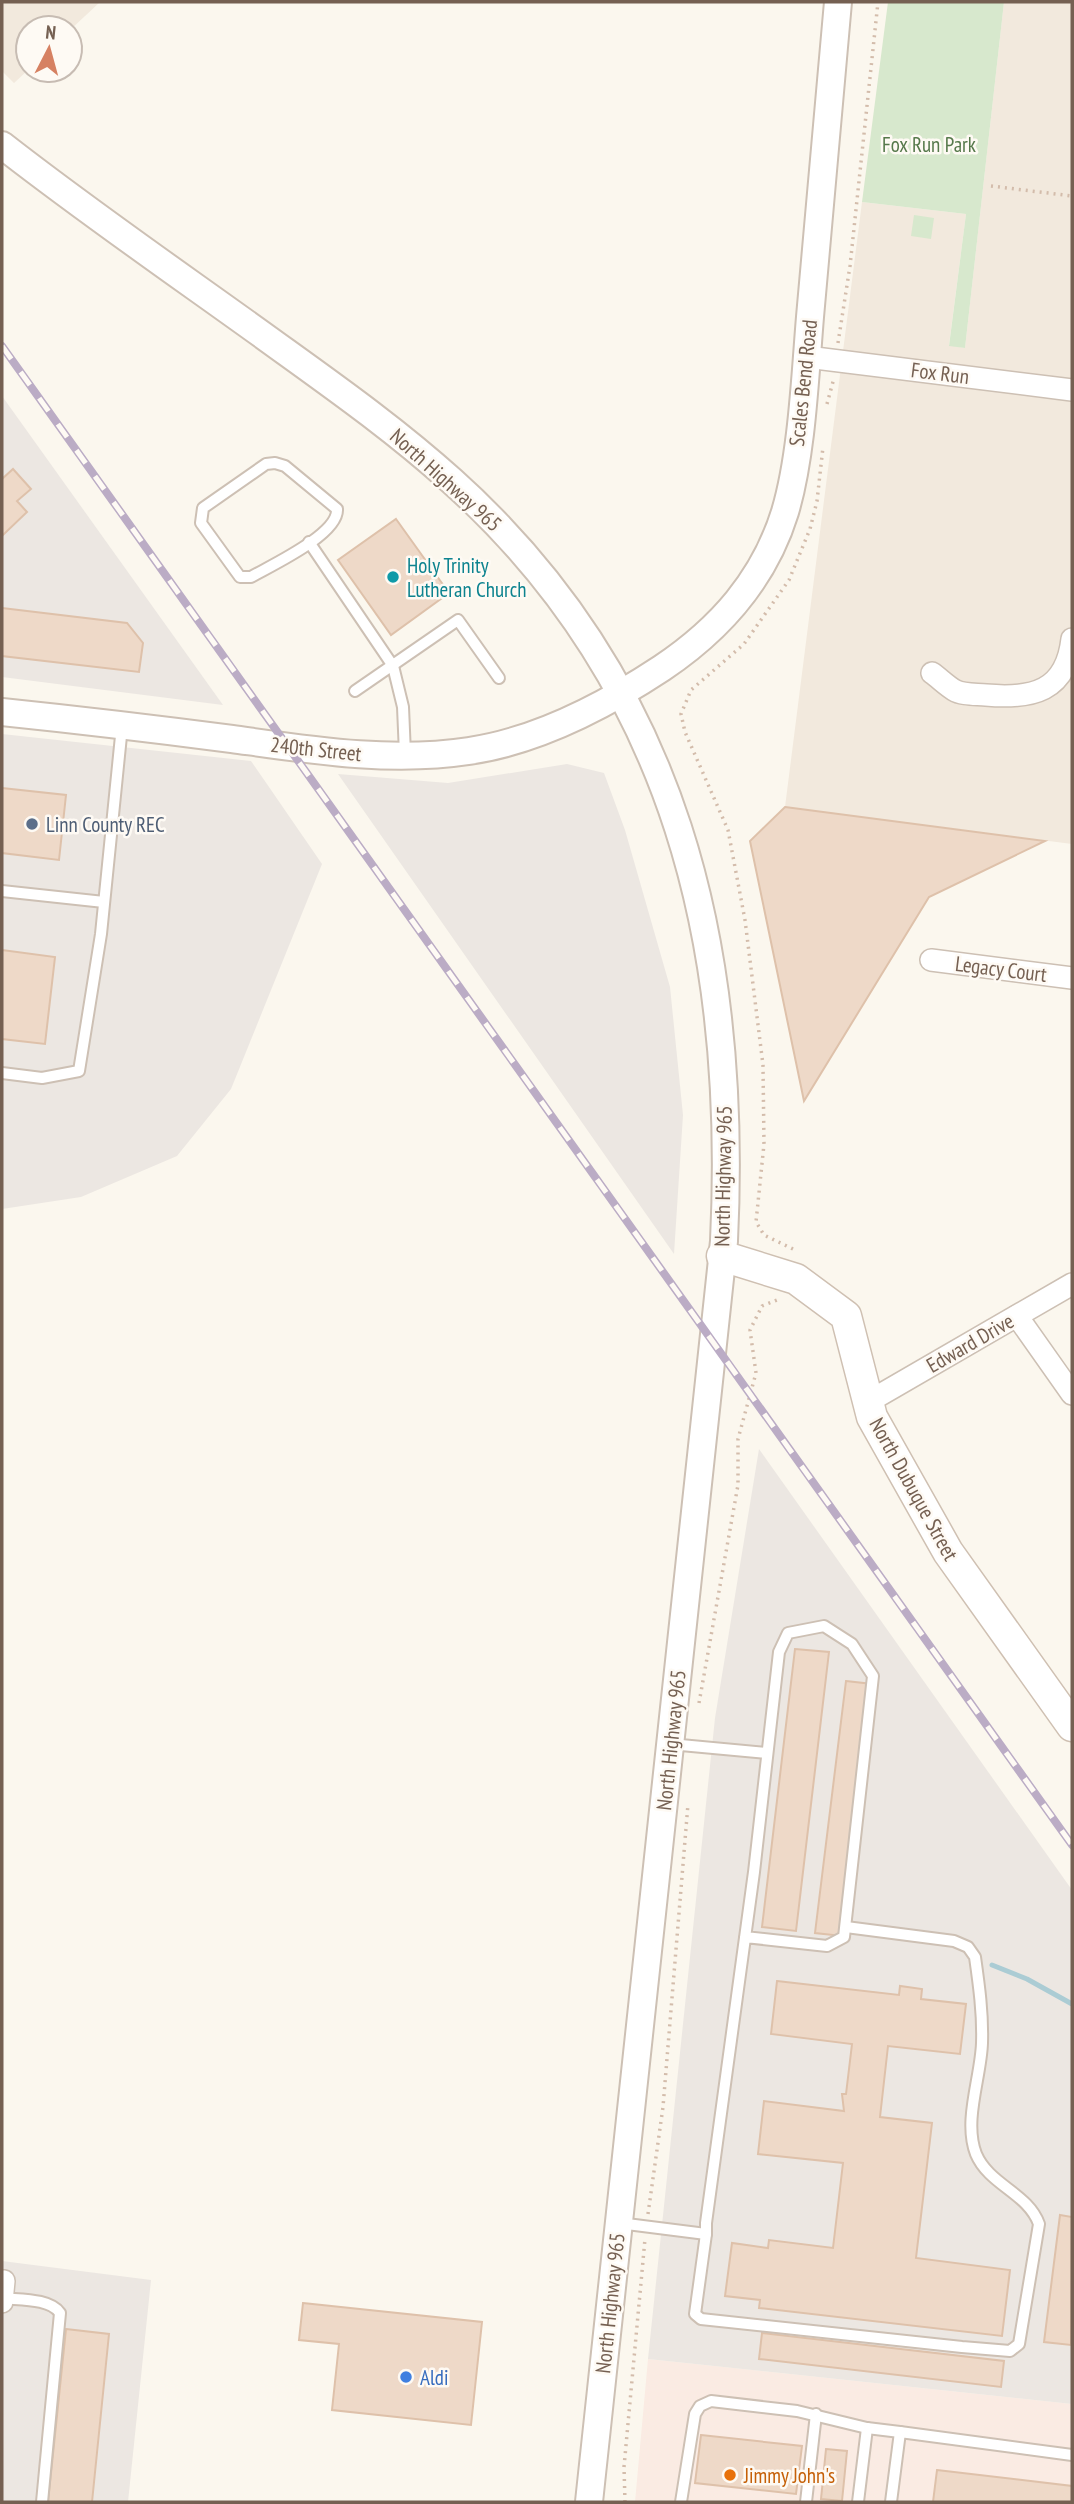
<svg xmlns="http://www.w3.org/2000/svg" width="1074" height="2504" font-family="'PT Sans Narrow',sans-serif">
<rect width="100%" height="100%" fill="#fbf7ee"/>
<!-- residential -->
<g fill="#f2e9dd">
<polygon points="2,2 100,2 70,30 28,28 28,70 14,83 2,71"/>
<polygon points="1004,2 1072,2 1072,844 785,807 862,202 966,214 949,345 965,348"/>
</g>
<!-- commercial -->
<polygon fill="#faebe3" points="648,2359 1072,2404 1072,2502 635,2502"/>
<!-- industrial -->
<g fill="#ece7e2">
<polygon points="2,396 223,705 2,677"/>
<polygon points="2,734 251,761 322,864 231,1089 177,1156 81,1197 2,1209"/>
<polygon points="567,764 604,773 625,830 670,987 683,1115 674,1254 338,774 448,783"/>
<polygon points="759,1449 1072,1890 1072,2404 648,2359 715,1718"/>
<polygon points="2,2261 151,2280 128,2502 2,2502"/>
</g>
<!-- green -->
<g fill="#d7e8cd">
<polygon points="888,2 1004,2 965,348 949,346 966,214 862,202"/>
<polygon points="914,215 934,218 931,239 911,236"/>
</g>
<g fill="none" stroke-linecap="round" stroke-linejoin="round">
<!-- stream -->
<polyline stroke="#abccd4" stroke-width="5" points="992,1965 1027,1979 1072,2004"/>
</g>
<!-- building -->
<g fill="#eed9c8" stroke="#dec1aa" stroke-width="2">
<polygon points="13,469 31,489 17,501 27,512 2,536 2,479"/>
<polygon points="396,519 449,593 391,635 338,560"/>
<polygon points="2,608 127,623 143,643 139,672 2,656"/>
<polygon points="2,788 66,795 59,860 2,853"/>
<polygon points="785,807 1045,841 929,897 804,1101 750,841"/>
<polygon points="2,950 55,957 45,1044 2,1039"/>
<polygon points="795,1649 829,1652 796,1931 762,1927"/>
<polygon points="846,1681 872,1684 842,1936 815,1933"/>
<polygon points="777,1981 899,1995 900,1986 922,1989 921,1999 966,2004 960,2054 888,2046 880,2117 932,2123 916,2258 1010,2270 1002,2336 759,2308 760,2300 725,2296 732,2243 768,2248 769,2240 833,2248 843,2163 758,2154 764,2101 844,2111 842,2094 846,2094 852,2044 771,2034"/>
<polygon points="1060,2215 1072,2217 1071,2345 1044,2342"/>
<polygon points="303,2303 482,2322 471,2425 332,2410 339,2344 299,2340"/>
<polygon points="66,2329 109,2334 92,2502 48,2502"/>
<polygon points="762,2333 1004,2361 1001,2387 759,2359"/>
<polygon points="701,2435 802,2446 796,2494 695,2483"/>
<polygon points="826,2449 847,2451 842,2501 821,2499"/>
<polygon points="937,2470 1072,2486 1072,2502 933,2502"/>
</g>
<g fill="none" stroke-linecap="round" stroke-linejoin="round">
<!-- service casing -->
<g stroke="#cdc0b4" stroke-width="14">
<g id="service">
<path d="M 275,463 L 285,466 L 337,509 C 339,534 272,565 251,577 L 240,577 L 201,523 L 203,508 L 266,464 Z"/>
<polyline points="309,542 393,666 403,707 405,754"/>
<polyline points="355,691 458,620 499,678"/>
<polyline points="2,891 104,902"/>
<polyline points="2,1073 42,1078 79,1071 101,934 122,726"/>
<polyline points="670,1744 767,1753"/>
<polyline points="619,2223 706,2234 706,2223 754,1872 779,1652 788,1633 824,1626 852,1644 873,1676 844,1937 827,1946 745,1937"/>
<path d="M 706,2234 L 695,2314 L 701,2319 L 962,2347 L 1010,2351 L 1019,2344 L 1039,2224 C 1028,2193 989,2185 976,2154 C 963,2121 981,2077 982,2043 C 983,2014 979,1985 975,1957 L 968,1947 L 954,1941 L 846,1927"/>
<path d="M 2,2298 C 19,2300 50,2298 60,2313 L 42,2502"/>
<polyline points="681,2502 695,2414 700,2406 711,2401 797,2411 867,2428 900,2432"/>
<polyline points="806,2502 816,2414"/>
<polyline points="858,2502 867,2428"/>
<polyline points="891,2502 900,2432 1072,2455"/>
</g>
</g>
<!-- minor casing -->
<g stroke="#cdc0b4" stroke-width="24">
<g id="minor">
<polyline points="807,357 1072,390"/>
<path d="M 932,673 C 939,678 946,685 954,690 C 962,695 976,694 986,695 C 1032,699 1066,692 1072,639"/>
<polyline points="931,960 1072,978"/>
<polyline points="1017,1316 1072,1394"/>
<polyline points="868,1402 1072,1284"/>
<polyline points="2,2302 4,2281"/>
</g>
</g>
<!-- tertiary casing -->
<g stroke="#cdc0b4" stroke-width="30">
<g id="tertiary">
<path d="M 2,145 C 94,217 191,283 286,352 C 343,393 400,434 452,481 C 678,684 738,949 724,1241 L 589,2502"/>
<path d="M 2,712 C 79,720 155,729 232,739 C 311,750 390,763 469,751 C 537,741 606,705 662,668 C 720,629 764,580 785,512 C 802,455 805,377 810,317 C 820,212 829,107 838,2"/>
</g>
</g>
<!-- secondary casing -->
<g stroke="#cfc0b2" stroke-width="33">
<polyline id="secondary" points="722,1256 796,1279 846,1316 872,1417 948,1552 1072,1726"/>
</g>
<!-- path -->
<g stroke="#d3bcab" stroke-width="3.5" stroke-dasharray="2 5" stroke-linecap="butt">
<polyline points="991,186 1072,196"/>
<polyline points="838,343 850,266 878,2"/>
<polyline points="827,404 834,378"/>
<polyline points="793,1249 764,1235 756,1222 764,1144 763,1065 745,920 728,830 685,732 681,714 691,690 744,644 789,580 810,529 817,501 823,447"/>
<polyline points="699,1703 738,1485 738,1439 756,1373 750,1330 762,1306 777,1300"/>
<polyline points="648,2214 663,2107 688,1804"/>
<polyline points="625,2502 624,2467 645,2239"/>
</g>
<!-- service -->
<use href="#service" stroke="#fff" stroke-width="10"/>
<!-- minor -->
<use href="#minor" stroke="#fff" stroke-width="21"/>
<!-- tertiary -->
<use href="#tertiary" stroke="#fff" stroke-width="26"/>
<!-- secondary -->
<use href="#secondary" stroke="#fff" stroke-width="30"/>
<!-- rail casing -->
<g stroke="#bbacc5" stroke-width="8">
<polyline id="rail" points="2,346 1072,1845"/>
</g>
<!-- rail -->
<use href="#rail" stroke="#fefaf4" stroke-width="5" stroke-dasharray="16" stroke-linecap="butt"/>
</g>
<!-- markers -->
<circle fill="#0f9aa8" stroke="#fefaf4" stroke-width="2.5" cx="393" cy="577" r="7"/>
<circle fill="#5c6f8a" stroke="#fefaf4" stroke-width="2.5" cx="32" cy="824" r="7"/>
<circle fill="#3f7fe0" stroke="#fefaf4" stroke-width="2.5" cx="406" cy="2377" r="7"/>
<circle fill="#e8710a" stroke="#fefaf4" stroke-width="2.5" cx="730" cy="2475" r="7"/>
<g text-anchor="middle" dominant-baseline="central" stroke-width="5" stroke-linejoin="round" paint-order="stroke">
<!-- park labels -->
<g font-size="21" fill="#56794b" stroke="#fefaf4">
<text x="929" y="144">Fox Run Park</text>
</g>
<!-- street labels -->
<g font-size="21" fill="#756052" stroke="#fefaf4">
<text transform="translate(940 373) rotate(7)">Fox Run</text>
<text transform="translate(803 383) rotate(-84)">Scales Bend Road</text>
<text transform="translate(446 480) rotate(42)">North Highway 965</text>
<text transform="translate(316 749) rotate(6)">240th Street</text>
<text transform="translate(1001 969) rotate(7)">Legacy Court</text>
<text transform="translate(723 1176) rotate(-89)">North Highway 965</text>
<text transform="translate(970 1343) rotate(-30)">Edward Drive</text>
<text transform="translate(914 1489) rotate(61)">North Dubuque Street</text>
<text transform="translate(671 1740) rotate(-84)">North Highway 965</text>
<text transform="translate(610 2303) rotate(-84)">North Highway 965</text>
</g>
<!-- culture labels -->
<g font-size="21" fill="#0d838f" stroke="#fefaf4" text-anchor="start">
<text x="407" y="565">Holy Trinity<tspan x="407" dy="24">Lutheran Church</tspan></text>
</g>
<!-- service labels -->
<g font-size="21" fill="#4e5e75" stroke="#fefaf4" text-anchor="start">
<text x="46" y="824">Linn County REC</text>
</g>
<!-- shop labels -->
<g font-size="21" fill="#366cbe" stroke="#fefaf4" text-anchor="start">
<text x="420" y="2377">Aldi</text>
</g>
<!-- food labels -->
<g font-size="21" fill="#c56008" stroke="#fefaf4" text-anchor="start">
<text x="744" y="2475">Jimmy John's</text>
</g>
</g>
<!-- border -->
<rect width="1074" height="2504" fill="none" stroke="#756052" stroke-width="7"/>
<!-- north arrow -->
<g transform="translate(49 49) rotate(6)"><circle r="33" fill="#fefaf4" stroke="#c7bcb3" stroke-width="2"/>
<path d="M0-5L12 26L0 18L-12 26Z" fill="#d68162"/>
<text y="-10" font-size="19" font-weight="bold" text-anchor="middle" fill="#756052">N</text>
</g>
</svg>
